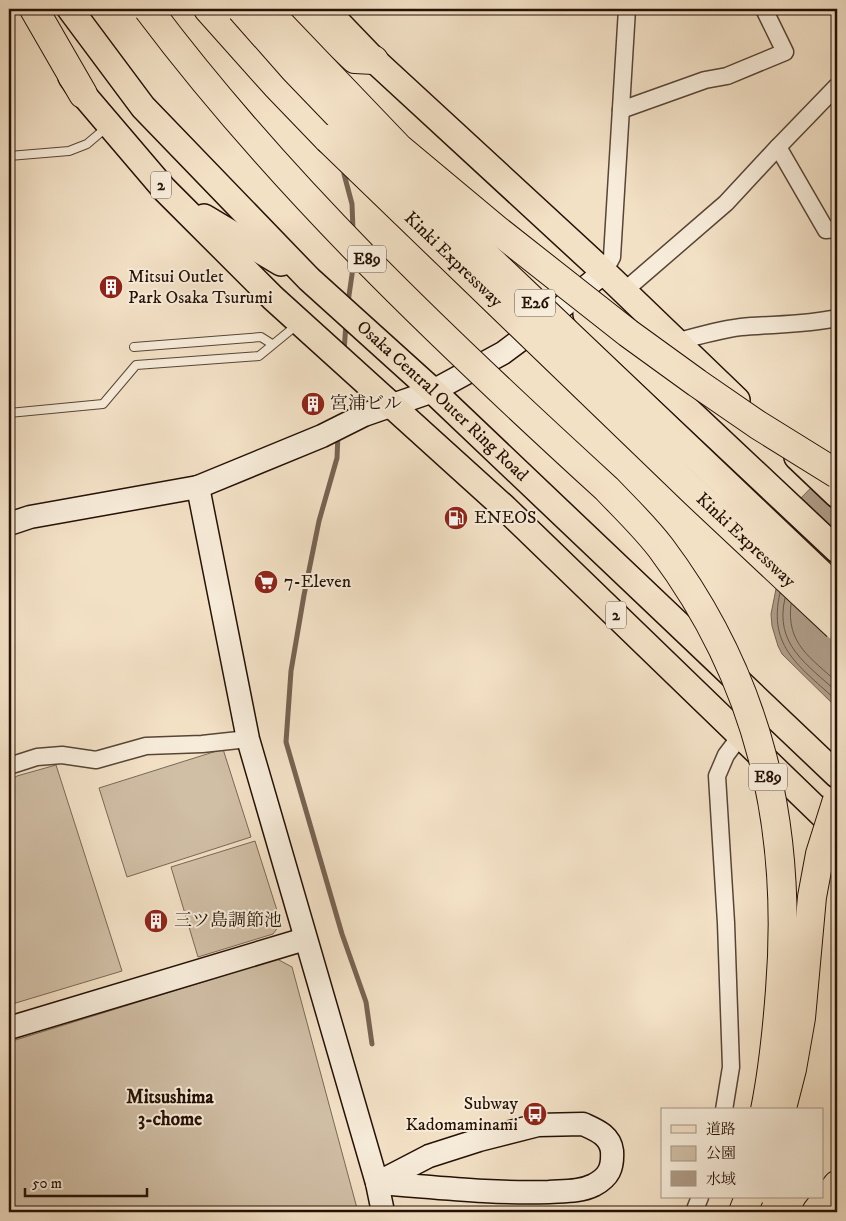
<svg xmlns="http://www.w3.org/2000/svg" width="846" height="1221" font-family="'IM FELL DW Pica','Noto Serif JP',serif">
<rect width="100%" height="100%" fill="#f3e1c6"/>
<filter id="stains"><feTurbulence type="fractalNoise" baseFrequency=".004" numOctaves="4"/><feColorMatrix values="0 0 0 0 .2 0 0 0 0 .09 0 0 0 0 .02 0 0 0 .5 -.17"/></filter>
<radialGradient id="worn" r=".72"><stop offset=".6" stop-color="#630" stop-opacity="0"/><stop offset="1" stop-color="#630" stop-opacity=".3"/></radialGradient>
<!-- green -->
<g fill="#d0bea5" stroke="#7a6856">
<polygon points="223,749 251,837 127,877 99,788"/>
<polygon points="56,765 122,971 9,1005 9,781 17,776"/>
<polygon points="255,841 281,923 273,934 198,957 171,867"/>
<polygon points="277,959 292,967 358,1212 9,1212 9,1042"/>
</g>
<!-- water -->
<polygon fill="#ad9a85" stroke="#776352" points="837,461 837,708 782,654 778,646 772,626 771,614 784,549 799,500"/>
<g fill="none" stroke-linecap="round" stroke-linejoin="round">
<!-- shore -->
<g stroke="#695646" stroke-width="1">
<path d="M 780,593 C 767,648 801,667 837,701"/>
<path d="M 785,598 C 774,645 807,664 837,692"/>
<path d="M 791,604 C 786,644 811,658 837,682"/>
</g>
<!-- stream -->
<g stroke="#776352" stroke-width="5">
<polyline points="344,174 352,204 353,230"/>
<polyline points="348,302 354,261"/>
<polyline points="344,352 346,323"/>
<polyline points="338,434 337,458 319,521 304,595 291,671 286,742 342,934 366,1002 372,1044"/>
</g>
<!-- lane casing -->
<g stroke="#584536" stroke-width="10">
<g id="lane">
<polyline points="9,156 69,151 87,144 107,127"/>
<polyline points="134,347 261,337 272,344"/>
<polyline points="9,413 103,404 136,365 259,356 298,324"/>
</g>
</g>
<!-- street casing -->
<g stroke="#584536" stroke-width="19">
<g id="street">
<polyline points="621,110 705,80 727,76 785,52 764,9"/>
<polyline points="778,147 837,86"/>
<polyline points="604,272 612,257 627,9"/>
<polyline points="623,292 726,203 778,147 826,230 837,229"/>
<path d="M 676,342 C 697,336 718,330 741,327 C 773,324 805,325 837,318"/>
<polyline points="9,766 37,757 62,755 96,760 146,746 202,744 248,739"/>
<polyline points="724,1110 731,1067 726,923 717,776 726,755 741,735"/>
<polyline points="694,1212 700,1197"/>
</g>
</g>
<!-- secondary casing -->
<g stroke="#251106" stroke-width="25">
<g id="secondary">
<polyline points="198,487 248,739 377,1183 383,1212"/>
<polyline points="9,524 30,517 198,487 322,436 364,415 433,391 503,353 538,327 604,272"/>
<polyline points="9,1028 305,939"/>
<path d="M 583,1124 C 596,1130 610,1135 612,1151 C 613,1168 609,1177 594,1185 C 580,1192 564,1191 549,1192 C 492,1194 434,1187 377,1183 L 429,1156 L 479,1140 L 538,1125 Z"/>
</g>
</g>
<!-- primary casing -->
<g stroke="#251106" stroke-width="28">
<g id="primary">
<path id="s1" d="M 70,9 L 143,107 L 309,279 L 433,391 L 837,775"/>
<polyline points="325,9 374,60 604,272 737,400"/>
<polyline points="71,77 83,94 164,189 273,298 505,508 837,829"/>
<polyline points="204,217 281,263"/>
<polyline points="586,314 837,550"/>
<polyline points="797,457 837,495"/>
</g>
</g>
<!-- highway casing -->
<g stroke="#251106" stroke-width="30">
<g id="highway">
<polyline points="34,9 83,94"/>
<polyline points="208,9 276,85 328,139"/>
<polyline points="302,9 355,59 374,60"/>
<polyline points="816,1212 837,1185"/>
</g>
</g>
<!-- lane -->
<use href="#lane" stroke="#f7ecda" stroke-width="8"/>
<!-- street -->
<use href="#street" stroke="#f7ecda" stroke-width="16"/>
<!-- secondary -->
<use href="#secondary" stroke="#f7ecda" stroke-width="22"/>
<!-- primary -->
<use href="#primary" stroke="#f3e1c6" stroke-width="25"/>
<!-- highway -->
<use href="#highway" stroke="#f3e1c6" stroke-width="28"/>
<!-- highway-bridge casing -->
<g stroke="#251106" stroke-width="30" stroke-linecap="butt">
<g id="highway-bridge">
<path d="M 148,9 C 281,186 444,340 607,489 C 625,508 645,527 661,548 C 760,680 793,827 780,990 C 777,1030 773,1070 765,1110"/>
<polyline points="241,9 294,69 345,122 837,590"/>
<polyline points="266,9 399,148 496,229 628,333 697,383 758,425 837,474"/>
<path id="s2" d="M 328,139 L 694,492 L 837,626"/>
<polyline points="782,1108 792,1069 801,1018 812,897 820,854 837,800"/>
<polyline points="743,1212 749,1197"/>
</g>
</g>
<!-- highway-bridge -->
<use href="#highway-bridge" stroke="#f3e1c6" stroke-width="28"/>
</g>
<!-- icons -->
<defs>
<g id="building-disc" transform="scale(1.25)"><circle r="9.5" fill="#8f2418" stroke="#f7ecda"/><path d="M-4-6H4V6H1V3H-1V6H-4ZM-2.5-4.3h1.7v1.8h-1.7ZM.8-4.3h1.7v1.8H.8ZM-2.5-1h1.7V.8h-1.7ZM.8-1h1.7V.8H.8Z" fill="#fff"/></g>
<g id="fuel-disc" transform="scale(1.25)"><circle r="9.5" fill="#8f2418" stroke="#f7ecda"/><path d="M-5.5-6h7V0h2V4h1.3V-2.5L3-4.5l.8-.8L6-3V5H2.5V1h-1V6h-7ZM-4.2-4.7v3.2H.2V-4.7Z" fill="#fff"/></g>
<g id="supermarket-disc" transform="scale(1.25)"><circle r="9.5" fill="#8f2418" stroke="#f7ecda"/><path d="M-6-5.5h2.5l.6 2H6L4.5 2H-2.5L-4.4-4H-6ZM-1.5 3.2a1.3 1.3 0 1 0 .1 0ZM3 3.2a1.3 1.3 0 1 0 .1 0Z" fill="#fff"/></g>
<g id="bus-disc" transform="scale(1.25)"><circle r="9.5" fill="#8f2418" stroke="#f7ecda"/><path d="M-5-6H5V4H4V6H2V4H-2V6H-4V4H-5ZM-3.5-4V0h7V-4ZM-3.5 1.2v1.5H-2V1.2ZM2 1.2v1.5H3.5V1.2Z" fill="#fff"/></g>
</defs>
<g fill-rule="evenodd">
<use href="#building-disc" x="111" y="287"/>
<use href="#building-disc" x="313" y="404"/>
<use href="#fuel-disc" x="456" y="518"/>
<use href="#supermarket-disc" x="266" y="582"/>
<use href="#building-disc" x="156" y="921"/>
<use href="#bus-disc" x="535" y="1114"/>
</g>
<g text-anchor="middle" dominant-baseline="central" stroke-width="4" stroke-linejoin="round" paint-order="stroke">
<!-- shield labels -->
<g fill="#f7ecda" stroke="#645346" stroke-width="1">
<rect x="151" y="171.5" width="20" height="27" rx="4"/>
<rect x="348" y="245.5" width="38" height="27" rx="4"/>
<rect x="515" y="289.5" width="40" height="27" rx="4"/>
<rect x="606" y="601.5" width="20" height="27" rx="4"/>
<rect x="749" y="763.5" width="38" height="27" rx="4"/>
</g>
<g font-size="16" font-weight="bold" fill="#251106">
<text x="161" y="185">2</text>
<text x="367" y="259">E89</text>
<text x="535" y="303">E26</text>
<text x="616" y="615">2</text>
<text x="768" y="777">E89</text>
</g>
<!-- street labels -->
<g font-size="18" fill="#251106" stroke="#f7ecda">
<text stroke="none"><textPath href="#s2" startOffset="174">Kinki Expressway</textPath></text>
<text stroke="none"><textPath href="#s1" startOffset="542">Osaka Central Outer Ring Road</textPath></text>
<text stroke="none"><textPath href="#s2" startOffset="579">Kinki Expressway</textPath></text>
</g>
<!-- poi labels -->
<g font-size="18" fill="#251106" stroke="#f7ecda" text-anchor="start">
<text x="128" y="277">Mitsui Outlet<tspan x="128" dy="21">Park Osaka Tsurumi</tspan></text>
<text x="330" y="404">宮浦ビル</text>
<text x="474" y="518">ENEOS</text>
<text x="284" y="582">7-Eleven</text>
<text x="174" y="921">三ツ島調節池</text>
<text x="518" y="1104" text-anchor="end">Subway<tspan x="518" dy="21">Kadomaminami</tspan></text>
</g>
<!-- neighbourhood labels -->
<g font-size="19" font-weight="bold" fill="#251106" stroke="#f7ecda">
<text x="170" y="1097">Mitsushima<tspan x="170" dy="22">3-chome</tspan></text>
</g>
</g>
<!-- margin -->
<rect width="846" height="1221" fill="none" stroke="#f3e1c6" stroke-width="30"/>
<rect x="10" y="10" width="826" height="1201" fill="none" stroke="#251106" stroke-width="2.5"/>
<rect x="15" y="15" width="816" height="1191" fill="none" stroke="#251106"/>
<!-- legend -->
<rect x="661" y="1108" width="162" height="90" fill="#f7ecda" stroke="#a39485"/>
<rect x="671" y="1125" width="25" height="8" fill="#f3e1c6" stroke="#a39485"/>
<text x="706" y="1134" font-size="15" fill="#251106">道路</text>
<rect x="671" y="1146" width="25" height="15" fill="#d0bea5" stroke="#a39485"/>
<text x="706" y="1158" font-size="15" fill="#251106">公園</text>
<rect x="671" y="1171" width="25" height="15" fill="#ad9a85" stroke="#a39485"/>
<text x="706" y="1184" font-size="15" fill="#251106">水域</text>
<!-- scale -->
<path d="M25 1188v8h122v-8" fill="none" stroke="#251106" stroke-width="2.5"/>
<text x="32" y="1188" font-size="15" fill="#251106" stroke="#f7ecda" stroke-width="4" paint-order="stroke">50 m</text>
<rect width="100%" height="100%" filter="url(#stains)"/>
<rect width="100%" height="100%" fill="url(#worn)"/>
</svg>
